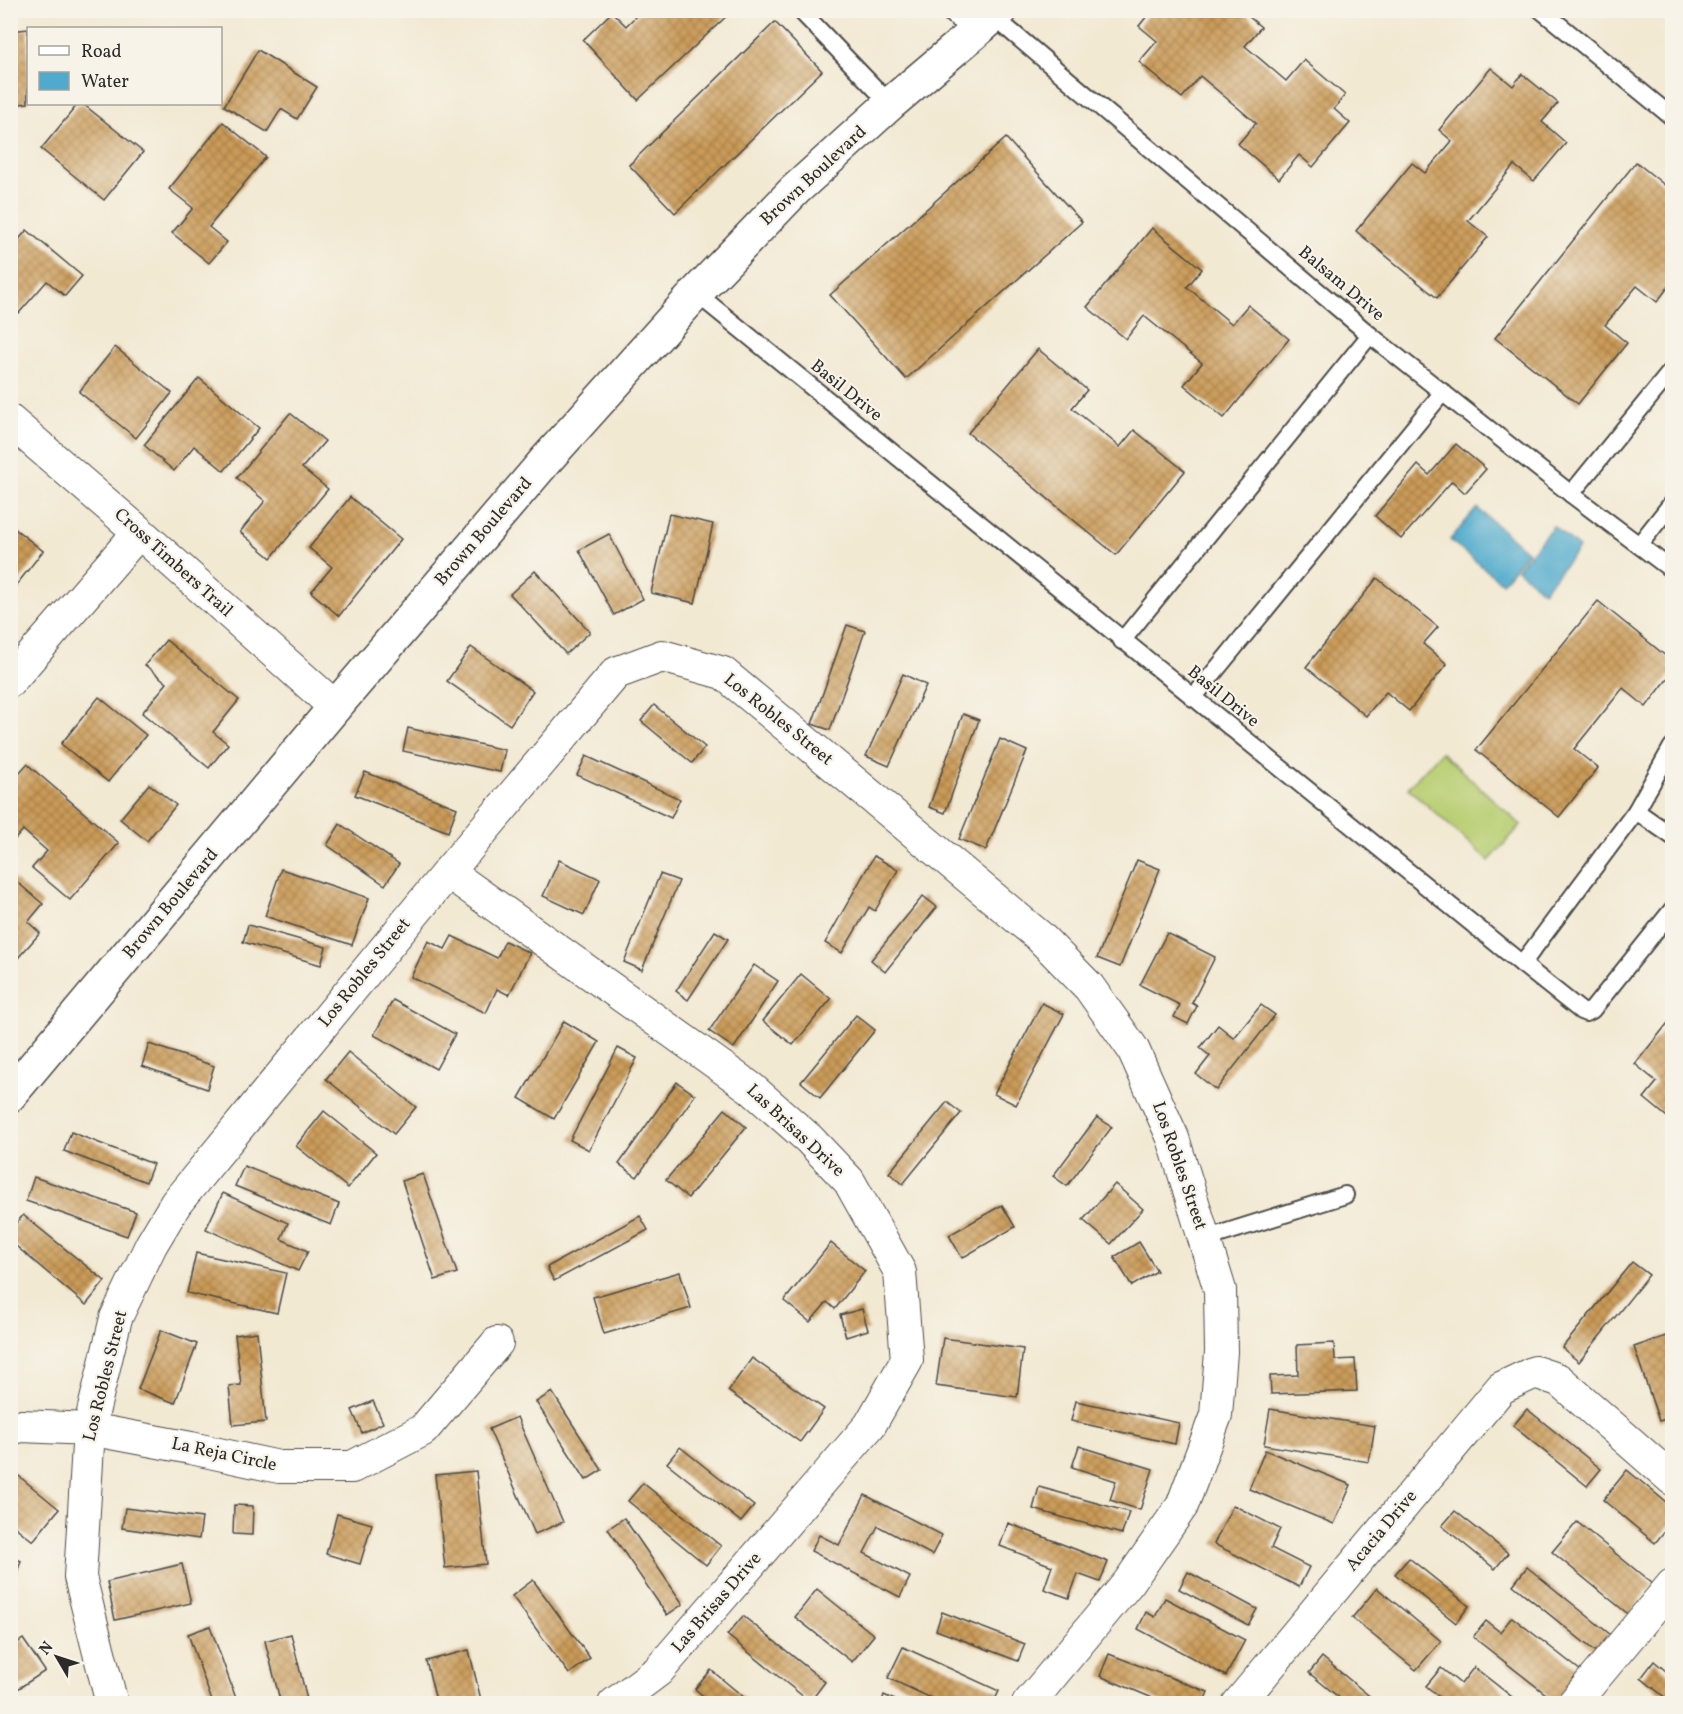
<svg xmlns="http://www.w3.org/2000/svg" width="1683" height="1714" font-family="Vollkorn,serif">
<defs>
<pattern id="building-cross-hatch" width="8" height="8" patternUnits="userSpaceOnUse" patternTransform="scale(1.5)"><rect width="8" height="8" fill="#cb9b58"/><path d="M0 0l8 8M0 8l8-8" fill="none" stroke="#a57f49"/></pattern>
</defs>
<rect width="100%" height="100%" fill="#f7f3e8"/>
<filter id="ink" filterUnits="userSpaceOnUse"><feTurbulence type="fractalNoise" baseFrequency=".0167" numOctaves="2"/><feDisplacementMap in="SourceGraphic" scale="12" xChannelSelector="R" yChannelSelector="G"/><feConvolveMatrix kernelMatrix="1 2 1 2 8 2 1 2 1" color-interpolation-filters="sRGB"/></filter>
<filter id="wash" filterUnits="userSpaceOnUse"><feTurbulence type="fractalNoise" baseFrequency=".008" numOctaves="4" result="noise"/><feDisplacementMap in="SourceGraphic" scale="24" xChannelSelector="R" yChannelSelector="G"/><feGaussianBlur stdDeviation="1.35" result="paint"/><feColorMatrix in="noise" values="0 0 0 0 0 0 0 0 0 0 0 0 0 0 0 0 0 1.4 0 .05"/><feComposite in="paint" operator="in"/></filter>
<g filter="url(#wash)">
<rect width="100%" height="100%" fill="#f2e9d3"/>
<!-- grass -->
<polygon fill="#b9cf74" stroke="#727d50" stroke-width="1.5" points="1441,752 1521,825 1489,861 1408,788"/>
<!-- water -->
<g fill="#4faacd" stroke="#3d6a7c" stroke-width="1.5">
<polygon points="1477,508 1528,552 1502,583 1450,540"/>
<polygon points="1553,526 1579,548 1543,591 1517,569"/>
</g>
<g id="blocks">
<!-- building -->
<g fill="url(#building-cross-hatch)">
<polygon points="642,10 733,10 638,100 583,40 612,12 626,26"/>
<polygon points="1152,10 1241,10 1261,27 1245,46 1286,81 1304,60 1345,95 1334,109 1350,123 1313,167 1299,155 1279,179 1238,144 1256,123 1200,76 1182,98 1139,62 1157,41 1139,26"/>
<polygon points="775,22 822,71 675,213 629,165"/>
<polygon points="28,29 28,103 10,105 10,31"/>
<polygon points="258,50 317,87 297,119 281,109 267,132 224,106"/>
<polygon points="1491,68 1513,86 1522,74 1558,103 1542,122 1566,143 1534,181 1514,165 1468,221 1488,237 1437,298 1356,231 1412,163 1425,173 1452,141 1439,130"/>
<polygon points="78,104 83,104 143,152 104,200 41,149"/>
<polygon points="223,122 266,157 209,227 227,242 209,263 172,233 193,208 169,189"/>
<polygon points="1006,138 1082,222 906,379 830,295"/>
<polygon points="1636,162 1672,191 1672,282 1657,302 1637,286 1605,325 1627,343 1578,404 1495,338"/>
<polygon points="1152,228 1202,269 1187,287 1232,324 1248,305 1289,339 1224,418 1184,385 1202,363 1144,316 1126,339 1087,307"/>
<polygon points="27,230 82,276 65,296 47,281 19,313 10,306 10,246 12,247"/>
<polygon points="115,347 172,393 136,438 79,392"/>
<polygon points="1038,349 1087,390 1072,408 1120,447 1134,430 1185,471 1116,555 968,433"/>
<polygon points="199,378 259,428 224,471 194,446 174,471 144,445"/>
<polygon points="290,413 325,441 302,468 328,489 271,558 240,532 265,501 237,478"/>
<polygon points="1456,444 1486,469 1465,493 1452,481 1401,539 1375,516 1418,465 1429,475"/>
<polygon points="350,497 401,539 339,616 311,592 332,567 309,548"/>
<polygon points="669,514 713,524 695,603 651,593"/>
<polygon points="10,525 43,551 10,593"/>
<polygon points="609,534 643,599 614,615 579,550"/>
<polygon points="535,571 590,632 566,654 510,594"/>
<polygon points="1377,578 1438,627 1423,644 1447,664 1409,711 1386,692 1366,716 1306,667"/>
<polygon points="1598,601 1672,661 1672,673 1646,707 1623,688 1574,749 1598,768 1559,817 1476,750"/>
<polygon points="847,625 865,631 830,730 812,724"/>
<polygon points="166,640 239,700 213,732 228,744 209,768 142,713 167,683 145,665"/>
<polygon points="471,647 533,691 510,725 447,681"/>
<polygon points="903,674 926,685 889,766 866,756"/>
<polygon points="99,697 146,735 108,782 61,744"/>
<polygon points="654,705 705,747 692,763 641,721"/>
<polygon points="963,714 979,720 945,813 929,807"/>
<polygon points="408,728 505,750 500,772 403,751"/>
<polygon points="1000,739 1027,751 986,850 959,839"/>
<polygon points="586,756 680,799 671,818 577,775"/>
<polygon points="27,764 119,843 70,900 32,868 47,851 23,830 10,845 10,783"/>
<polygon points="365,772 457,808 448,832 355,795"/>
<polygon points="149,784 176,805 147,841 120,819"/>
<polygon points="340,824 399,864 385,885 327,845"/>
<polygon points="874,856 898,870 875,911 869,907 842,953 825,943"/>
<polygon points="559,860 600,879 584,915 543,896"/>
<polygon points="1137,860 1160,869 1120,967 1097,958"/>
<polygon points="281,869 369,898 352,945 265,916"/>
<polygon points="660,874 679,881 642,970 624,962"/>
<polygon points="10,876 43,904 28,922 40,933 10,967"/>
<polygon points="923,896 937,907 885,972 871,960"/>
<polygon points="248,925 326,947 321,965 243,942"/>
<polygon points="715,931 728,939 688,1000 676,991"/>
<polygon points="1167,933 1215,957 1192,1003 1197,1006 1188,1024 1174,1017 1180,1005 1140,985"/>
<polygon points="452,936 497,958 505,941 530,953 509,995 497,989 486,1013 411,977 428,941 445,949"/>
<polygon points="754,965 778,981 734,1048 709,1031"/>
<polygon points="801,974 831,999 793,1045 763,1021"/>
<polygon points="393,1000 455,1034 436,1069 374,1035"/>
<polygon points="1042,1003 1064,1014 1016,1105 994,1094"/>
<polygon points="1261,1005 1275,1015 1216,1090 1196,1074 1210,1056 1200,1048 1218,1025 1234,1038"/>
<polygon points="856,1015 875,1030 820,1098 801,1082"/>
<polygon points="1672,1018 1672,1121 1644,1098 1657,1082 1635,1064"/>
<polygon points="564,1021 599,1042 554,1119 519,1098"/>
<polygon points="149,1044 214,1066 207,1089 142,1066"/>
<polygon points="618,1048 637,1058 589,1150 570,1140"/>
<polygon points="348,1052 416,1107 394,1134 326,1079"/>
<polygon points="677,1082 695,1095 637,1177 619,1164"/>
<polygon points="947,1102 961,1113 903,1184 889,1173"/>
<polygon points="725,1109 746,1127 688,1198 666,1180"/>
<polygon points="324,1111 376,1153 348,1188 296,1146"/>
<polygon points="1097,1117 1112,1127 1067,1186 1053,1176"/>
<polygon points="71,1132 153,1164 146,1182 64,1151"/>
<polygon points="244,1166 339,1204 331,1225 235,1186"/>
<polygon points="423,1174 457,1273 435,1280 402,1181"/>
<polygon points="34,1177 136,1212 127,1236 26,1201"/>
<polygon points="1115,1184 1143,1209 1111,1244 1083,1220"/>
<polygon points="223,1193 288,1223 281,1239 308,1251 298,1271 206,1229"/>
<polygon points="1002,1205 1015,1227 962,1258 949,1235"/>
<polygon points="23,1215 105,1281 86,1305 10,1241 10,1230"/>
<polygon points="640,1216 648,1230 554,1281 547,1267"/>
<polygon points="1139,1242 1157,1271 1132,1286 1114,1257"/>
<polygon points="831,1243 865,1271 835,1309 827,1302 810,1322 784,1301"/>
<polygon points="196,1253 286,1273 277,1313 187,1293"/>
<polygon points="1632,1262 1649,1275 1579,1362 1562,1348"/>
<polygon points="680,1272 691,1308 604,1334 593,1297"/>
<polygon points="862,1309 868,1330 846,1337 840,1315"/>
<polygon points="161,1330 197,1344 175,1403 138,1389"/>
<polygon points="257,1332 266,1422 233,1425 229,1386 241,1385 235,1335"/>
<polygon points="1672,1334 1672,1417 1659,1421 1634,1347"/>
<polygon points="943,1338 1023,1349 1017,1397 936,1386"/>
<polygon points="1334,1343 1335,1360 1355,1359 1357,1391 1271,1394 1270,1376 1298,1375 1297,1345"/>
<polygon points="752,1358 824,1409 800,1442 728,1391"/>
<polygon points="552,1392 602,1470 586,1480 536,1402"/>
<polygon points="373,1401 383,1423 362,1433 352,1410"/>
<polygon points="1076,1401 1179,1423 1175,1444 1071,1421"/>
<polygon points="1270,1409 1375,1426 1369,1462 1264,1445"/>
<polygon points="1527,1409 1601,1469 1587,1486 1513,1426"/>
<polygon points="517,1417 563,1522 535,1534 489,1429"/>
<polygon points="1079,1446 1153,1469 1140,1510 1110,1500 1116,1481 1072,1467"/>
<polygon points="680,1447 754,1506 741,1522 667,1463"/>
<polygon points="1265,1450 1351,1485 1334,1524 1249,1489"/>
<polygon points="1627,1470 1672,1507 1672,1522 1655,1543 1603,1500"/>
<polygon points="476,1471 486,1564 445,1568 435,1475"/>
<polygon points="14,1472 59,1509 33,1541 10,1523 10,1476"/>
<polygon points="643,1483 721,1546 706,1565 628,1501"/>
<polygon points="1039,1487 1129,1512 1122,1534 1033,1509"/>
<polygon points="865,1495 942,1535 932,1555 878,1526 864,1553 910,1577 900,1597 811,1551 819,1535 839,1545"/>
<polygon points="234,1505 253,1506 252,1535 233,1534"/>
<polygon points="1233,1505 1280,1529 1271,1548 1309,1567 1299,1587 1214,1544"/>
<polygon points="125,1508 202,1518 199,1539 122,1528"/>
<polygon points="1455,1511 1508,1553 1495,1569 1442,1526"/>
<polygon points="337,1514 372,1524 360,1564 326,1554"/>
<polygon points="624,1518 683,1604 667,1615 608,1529"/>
<polygon points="1577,1522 1653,1584 1628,1614 1552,1552"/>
<polygon points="1008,1523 1108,1562 1100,1582 1078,1574 1069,1598 1044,1589 1052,1566 1000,1546"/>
<polygon points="10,1556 21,1561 11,1589 10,1589"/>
<polygon points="1409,1558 1469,1606 1456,1623 1395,1574"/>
<polygon points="182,1564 191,1603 115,1620 107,1582"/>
<polygon points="1527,1567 1611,1635 1597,1653 1513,1585"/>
<polygon points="1188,1572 1257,1609 1248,1625 1179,1589"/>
<polygon points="533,1580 590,1658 569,1674 512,1596"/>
<polygon points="1377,1588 1441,1641 1416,1670 1352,1618"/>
<polygon points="817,1589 874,1635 852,1662 795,1617"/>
<polygon points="1165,1598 1245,1640 1226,1676 1138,1629 1146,1612 1155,1617"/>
<polygon points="942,1612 1025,1644 1018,1661 936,1630"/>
<polygon points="743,1616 825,1682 810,1702 727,1635"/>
<polygon points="1512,1617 1581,1671 1556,1702 1473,1637 1486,1621 1500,1632"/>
<polygon points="210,1626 238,1704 213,1704 188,1634"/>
<polygon points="291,1634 308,1704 281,1704 265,1641"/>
<polygon points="23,1639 45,1671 10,1694 10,1648"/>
<polygon points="903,1647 999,1691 993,1704 944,1704 888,1678"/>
<polygon points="469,1650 482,1704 437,1704 426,1661"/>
<polygon points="1109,1654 1208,1692 1203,1704 1167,1704 1100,1676"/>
<polygon points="1322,1657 1379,1704 1347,1704 1309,1673"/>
<polygon points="1654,1661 1672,1676 1672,1703 1641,1678"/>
<polygon points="1474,1667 1512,1697 1507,1704 1448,1704 1426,1686 1441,1668 1461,1684"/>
<polygon points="711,1670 752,1704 713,1704 695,1689"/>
<polygon points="884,1695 903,1704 881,1704"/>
</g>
</g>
</g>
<g filter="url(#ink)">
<use href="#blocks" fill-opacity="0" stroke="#494844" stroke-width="1.5"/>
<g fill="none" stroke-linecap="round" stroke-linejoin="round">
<!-- service casing -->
<g stroke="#494844" stroke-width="20">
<g id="service">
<polyline points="800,10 890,104"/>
<polyline points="947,10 975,34"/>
<polyline points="1541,10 1672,117"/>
<polyline points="994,17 1370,335 1571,494 1672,570"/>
<polyline points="696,293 1522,964 1636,811 1672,747"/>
<polyline points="1571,494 1672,370"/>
<polyline points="1639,545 1672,503"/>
<polyline points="1122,641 1370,335"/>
<polyline points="1193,698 1443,392"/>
<polyline points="1636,811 1672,836"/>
<polyline points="1522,964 1581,1011 1586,1013 1592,1010 1672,910"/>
<polyline points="1205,1239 1345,1195"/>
</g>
</g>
<!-- minor casing -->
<g stroke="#494844" stroke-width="34">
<g id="minor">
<polyline points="10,421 139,532 335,707"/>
<polyline points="10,681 139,532"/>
<polyline points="448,872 751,1088 809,1139 849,1181 900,1272 907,1360 870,1425 658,1671 614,1704"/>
<polyline points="10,1429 21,1426 89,1429 191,1448 279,1467 352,1467 423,1430 497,1343"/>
<polyline points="112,1704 80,1577 89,1429 116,1318 151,1245 176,1203 448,872 616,673 662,656 723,673 1039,936 1089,987 1133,1049 1173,1138 1220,1290 1221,1352 1216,1415 1182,1506 1129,1582 1028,1704"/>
<polyline points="1238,1704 1501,1388 1535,1372 1559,1380 1672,1479"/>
<polyline points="1573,1704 1672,1585"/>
</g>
</g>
<!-- tertiary casing -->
<g stroke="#494844" stroke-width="36">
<polyline id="tertiary" points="10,1095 335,707 546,460 696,293 795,190 890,104 1001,10"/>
</g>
<!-- service -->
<use href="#service" stroke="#fff" stroke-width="16"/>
<!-- minor -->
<use href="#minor" stroke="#fff" stroke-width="32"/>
<!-- tertiary -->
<use href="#tertiary" stroke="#fff" stroke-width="33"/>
</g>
</g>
<g text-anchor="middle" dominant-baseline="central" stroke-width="4.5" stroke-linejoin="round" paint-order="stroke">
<!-- street labels -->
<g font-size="18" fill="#2b2b2b" stroke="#f7f3e8">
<text transform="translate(814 176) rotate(-43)">Brown Boulevard</text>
<text transform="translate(1341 284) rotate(40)">Balsam Drive</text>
<text transform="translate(846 391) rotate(39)">Basil Drive</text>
<text transform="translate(484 532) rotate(-49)">Brown Boulevard</text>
<text transform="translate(173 563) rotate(42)">Cross Timbers Trail</text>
<text transform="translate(1223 697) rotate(39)">Basil Drive</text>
<text transform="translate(778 720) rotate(39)">Los Robles Street</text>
<text transform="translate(171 904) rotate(-50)">Brown Boulevard</text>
<text transform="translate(365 973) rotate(-51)">Los Robles Street</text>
<text transform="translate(795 1131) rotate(43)">Las Brisas Drive</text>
<text transform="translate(1179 1166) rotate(71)">Los Robles Street</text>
<text transform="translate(106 1376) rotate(-76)">Los Robles Street</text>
<text transform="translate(224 1455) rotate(12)">La Reja Circle</text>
<text transform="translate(1382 1531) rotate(-50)">Acacia Drive</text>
<text transform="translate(717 1603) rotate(-49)">Las Brisas Drive</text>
</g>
</g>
<!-- margin -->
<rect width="1683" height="1714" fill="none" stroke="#f7f3e8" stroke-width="36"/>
<!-- legend -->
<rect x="27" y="27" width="195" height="78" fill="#f7f3e8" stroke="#a5a39c" stroke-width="1.5"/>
<rect x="39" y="46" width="30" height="9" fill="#ffffff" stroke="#a5a39c" stroke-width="1.5"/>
<text x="81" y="57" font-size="18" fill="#2b2b2b">Road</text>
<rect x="39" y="72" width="30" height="18" fill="#4faacd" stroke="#a5a39c" stroke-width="1.5"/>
<text x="81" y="87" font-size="18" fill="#2b2b2b">Water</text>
<!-- north arrow -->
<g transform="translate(57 1657) rotate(309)" stroke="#f7f3e8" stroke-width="4.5" paint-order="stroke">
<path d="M0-4.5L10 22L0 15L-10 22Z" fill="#2b2b2b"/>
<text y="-9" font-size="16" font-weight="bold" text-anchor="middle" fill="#2b2b2b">N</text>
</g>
</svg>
